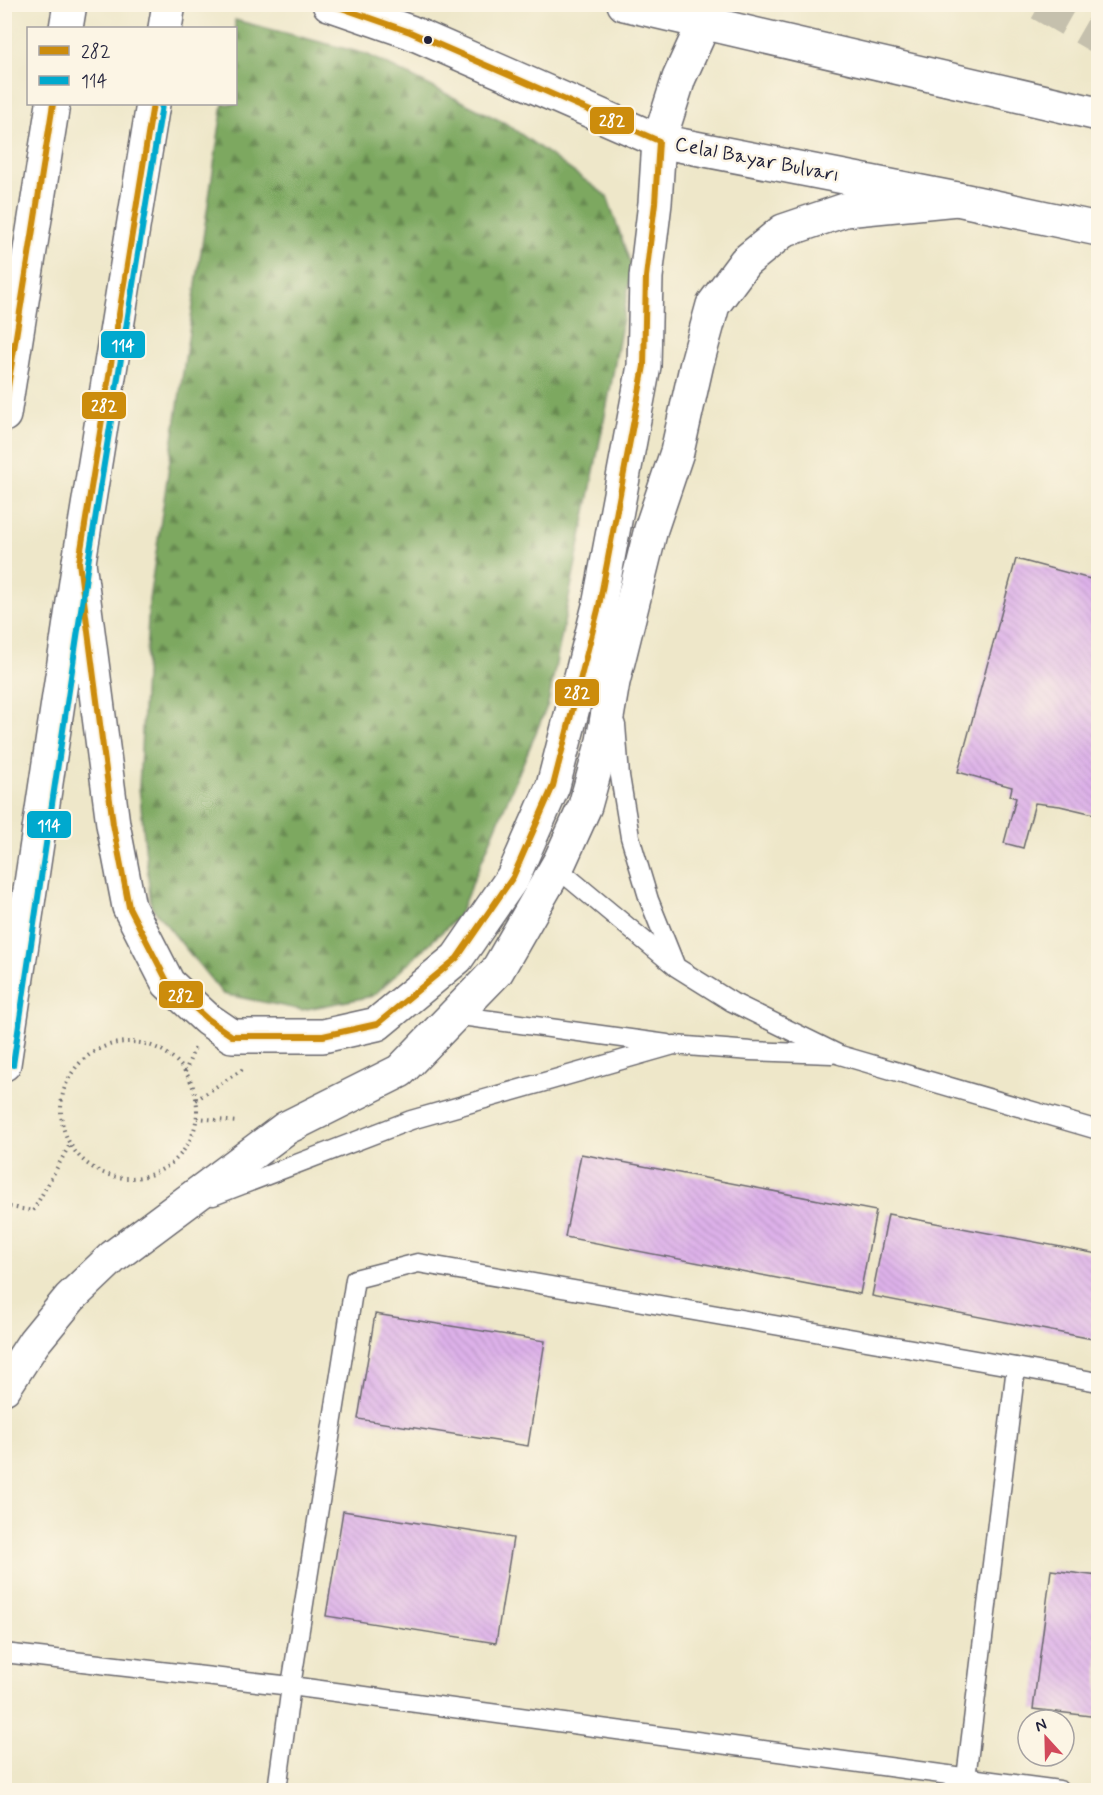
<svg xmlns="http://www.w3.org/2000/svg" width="1103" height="1795" font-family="Mynerve,sans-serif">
<defs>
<pattern id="forest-firs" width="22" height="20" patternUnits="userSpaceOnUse" patternTransform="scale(1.5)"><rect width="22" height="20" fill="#7da860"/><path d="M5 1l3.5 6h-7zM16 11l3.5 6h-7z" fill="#668850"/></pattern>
<pattern id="building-back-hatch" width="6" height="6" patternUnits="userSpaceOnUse" patternTransform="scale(1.5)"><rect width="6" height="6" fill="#ddb1e9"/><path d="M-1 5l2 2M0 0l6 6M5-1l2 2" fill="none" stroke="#bd98c9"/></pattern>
</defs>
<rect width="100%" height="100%" fill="#fcf5e5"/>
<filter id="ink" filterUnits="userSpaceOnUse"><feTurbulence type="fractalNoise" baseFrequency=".0167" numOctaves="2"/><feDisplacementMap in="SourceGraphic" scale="12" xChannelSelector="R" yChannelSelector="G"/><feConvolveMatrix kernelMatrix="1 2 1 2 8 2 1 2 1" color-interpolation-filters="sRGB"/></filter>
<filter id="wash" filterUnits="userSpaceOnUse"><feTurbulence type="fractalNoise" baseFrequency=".008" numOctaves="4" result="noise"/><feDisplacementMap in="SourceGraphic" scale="24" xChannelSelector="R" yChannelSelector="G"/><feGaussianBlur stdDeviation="1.35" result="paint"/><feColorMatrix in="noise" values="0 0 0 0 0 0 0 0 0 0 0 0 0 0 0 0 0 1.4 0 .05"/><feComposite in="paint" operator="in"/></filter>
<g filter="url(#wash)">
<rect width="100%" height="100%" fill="#eee7c9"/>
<!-- forest -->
<polygon fill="url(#forest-firs)" stroke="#50654e" stroke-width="1.5" points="235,20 366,54 505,123 607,196 632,268 611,385 548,704 458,917 373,996 302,1010 223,994 151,906 139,787 149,600 223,104 236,104"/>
<g id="blocks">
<!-- building -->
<g fill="url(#building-back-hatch)">
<polygon points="1016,559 1098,581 1098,815 1060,806 1035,803 1023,848 1004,843 1016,798 1010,796 1012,787 958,772"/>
<polygon points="581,1154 876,1211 860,1294 565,1237"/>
<polygon points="888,1214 1098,1254 1098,1340 872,1296"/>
<polygon points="375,1314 545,1341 528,1446 358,1419"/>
<polygon points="343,1511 513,1538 496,1643 326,1616"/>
<polygon points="1051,1570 1098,1576 1098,1717 1033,1709"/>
</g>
</g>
</g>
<g filter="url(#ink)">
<use href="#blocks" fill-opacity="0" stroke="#69676d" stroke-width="1.5"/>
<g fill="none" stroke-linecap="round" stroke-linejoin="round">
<!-- primary-tunnel -->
<polyline stroke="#c5c0ad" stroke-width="33" stroke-dasharray="33 16" stroke-linecap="butt" points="1040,4 1098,37"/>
<!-- lane casing -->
<g stroke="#69676d" stroke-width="21">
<g id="lane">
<polyline points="616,725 620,776 630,837 649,900 676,967 732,1002 840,1055 1098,1130"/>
<polyline points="557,868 675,966"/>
<polyline points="454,1015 667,1044"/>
<polyline points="213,1196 411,1120 674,1045 751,1051 832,1054"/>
<polyline points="1016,1367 1098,1382"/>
<polyline points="4,1653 291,1686 1059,1790"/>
<polyline points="277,1790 291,1686 355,1279 418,1263 1016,1367 966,1778"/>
</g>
</g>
<!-- primary casing -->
<g stroke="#69676d" stroke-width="36">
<g id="primary">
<polyline points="329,4 410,32 659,141 957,199 1098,229"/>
<polyline points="624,4 1098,114"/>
</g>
</g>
<!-- highway casing -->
<g stroke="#69676d" stroke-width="36">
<g id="highway">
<polyline points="66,28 70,4"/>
<polyline points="165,28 169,4"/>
<polyline points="4,415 53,104"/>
<polyline points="79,562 113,824 129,907 168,983 207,1019 232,1036 323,1036 377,1024 457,958 513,877 553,786 599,606 644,366 646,277 655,203 659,141 679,78 704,23"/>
<polyline points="4,1064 79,562 153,104"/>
<polyline points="4,1388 34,1342 70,1298 113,1257 286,1128 400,1071 497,971 560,861 585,806 603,741 613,682 651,529 677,452 697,363 713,305 745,262 783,231 845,210 957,199"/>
</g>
</g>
<!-- path -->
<g stroke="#69676d" stroke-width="4" stroke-dasharray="1.5 4.5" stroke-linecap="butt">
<circle cx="129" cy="1110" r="68"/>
<polyline points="185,1072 195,1047"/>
<polyline points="196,1100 243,1069"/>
<polyline points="197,1118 238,1122"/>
<polyline points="4,1206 33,1211 70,1144"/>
</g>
<!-- lane -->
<use href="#lane" stroke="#fff" stroke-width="18"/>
<!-- primary -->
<use href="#primary" stroke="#fff" stroke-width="33"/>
<!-- highway -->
<use href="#highway" stroke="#fff" stroke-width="33"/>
<!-- bus-1 casing -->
<g stroke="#fcf5e5" stroke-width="10">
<g id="bus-1">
<polyline points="153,104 79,562 113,824 129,907 168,983 207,1019 232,1036 323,1036 377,1024 457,958 513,877 553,786 599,606 644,366 646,277 655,203 659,141 410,32 330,4"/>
<polyline points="4,412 53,104"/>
</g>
</g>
<!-- bus-2 casing -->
<g stroke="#fcf5e5" stroke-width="10">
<polyline id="bus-2" points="13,1065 88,563 162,105"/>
</g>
<!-- bus-1 -->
<use href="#bus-1" stroke="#cc8c0c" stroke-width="6"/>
<!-- bus-2 -->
<use href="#bus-2" stroke="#00a9ce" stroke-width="6"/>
</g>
</g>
<!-- markers -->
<circle fill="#22223b" stroke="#fcf5e5" stroke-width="2" cx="428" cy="40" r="5"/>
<g text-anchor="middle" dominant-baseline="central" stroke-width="5" stroke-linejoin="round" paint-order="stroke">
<!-- street labels -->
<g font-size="20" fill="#22223b" stroke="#fcf5e5">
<text transform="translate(757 160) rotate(11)">Celal Bayar Bulvarı</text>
</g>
</g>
<g stroke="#fcf5e5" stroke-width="2">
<rect x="589" y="106" width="46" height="29" rx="6" fill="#cc8c0c"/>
<rect x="100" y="330" width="46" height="29" rx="6" fill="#00a9ce"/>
<rect x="81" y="391" width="46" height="29" rx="6" fill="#cc8c0c"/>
<rect x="554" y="678" width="46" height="29" rx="6" fill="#cc8c0c"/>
<rect x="26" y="810" width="46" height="29" rx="6" fill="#00a9ce"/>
<rect x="158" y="980" width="46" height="29" rx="6" fill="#cc8c0c"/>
</g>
<g font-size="16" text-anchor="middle" font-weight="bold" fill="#fff">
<text x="612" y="126">282</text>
<text x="123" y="351">114</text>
<text x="104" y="411">282</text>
<text x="577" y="698">282</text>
<text x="49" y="831">114</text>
<text x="181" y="1001">282</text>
</g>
<!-- margin -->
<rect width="1103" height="1795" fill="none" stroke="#fcf5e5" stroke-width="24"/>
<!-- legend -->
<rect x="27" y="27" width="210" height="78" fill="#fcf5e5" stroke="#a5a1a1" stroke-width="1.5"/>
<rect x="39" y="46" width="30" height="9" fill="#cc8c0c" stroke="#a5a1a1" stroke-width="1.5"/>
<text x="81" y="57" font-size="18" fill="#22223b">282</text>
<rect x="39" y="76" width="30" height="9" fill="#00a9ce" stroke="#a5a1a1" stroke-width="1.5"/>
<text x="81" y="87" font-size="18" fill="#22223b">114</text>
<!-- north arrow -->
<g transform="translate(1046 1738) rotate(338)"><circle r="28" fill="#fcf5e5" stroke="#a5a1a1" stroke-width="1.5"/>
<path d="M0-4.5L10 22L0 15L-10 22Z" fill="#d1495b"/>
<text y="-9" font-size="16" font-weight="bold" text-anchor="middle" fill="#22223b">N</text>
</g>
</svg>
